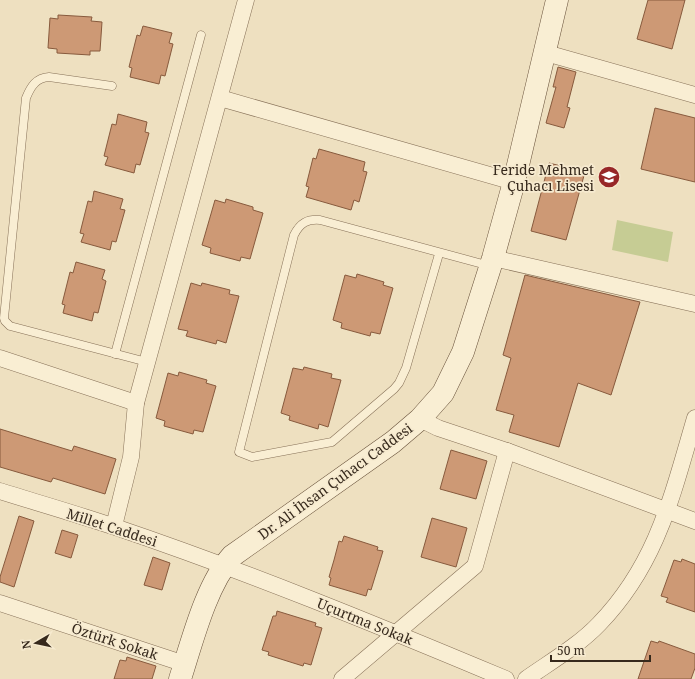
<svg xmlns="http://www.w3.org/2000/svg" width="695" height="679" font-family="'Noto Serif',serif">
<rect width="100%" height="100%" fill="#eee0c0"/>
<!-- green -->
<polygon fill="#c6cc94" points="617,220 673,232 668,262 612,250"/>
<!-- building -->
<g fill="#cd9975" stroke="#875a3d">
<polygon points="648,0 685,0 672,49 637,39"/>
<polygon points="58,15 92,17 91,21 102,22 100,51 90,51 90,55 57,53 57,49 48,48 50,18 58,19"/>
<polygon points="143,26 172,33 169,43 173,44 165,76 161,75 159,84 130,77 132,68 129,67 137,35 140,36"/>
<polygon points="558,67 576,72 567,107 570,108 564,128 546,123 556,87 553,87"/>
<polygon points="655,108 695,118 695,182 641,169"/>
<polygon points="118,114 147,122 145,132 149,133 140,165 136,164 134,173 105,165 108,157 104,156 112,124 116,125"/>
<polygon points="319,149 365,162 363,171 367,172 359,202 354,200 351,210 306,197 309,187 306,186 313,158 316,159"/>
<polygon points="549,163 585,172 566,240 531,231"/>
<polygon points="94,191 123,199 120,209 125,210 116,242 112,241 110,250 81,242 84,234 80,233 88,201 92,202"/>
<polygon points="226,199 253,207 253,210 263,213 250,259 241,257 240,261 210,253 211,248 202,245 215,200 225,203"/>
<polygon points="76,262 105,270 102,279 106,281 98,313 94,312 92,321 63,313 65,305 62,304 70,272 73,273"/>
<polygon points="357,274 384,282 383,285 393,288 380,334 371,332 370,336 341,328 342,323 333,320 345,275 356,278"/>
<polygon points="525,275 640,302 611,395 578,383 559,447 509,432 514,415 496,410 511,358 503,355"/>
<polygon points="191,283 201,286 202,283 230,290 229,294 239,296 226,343 217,340 216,344 186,336 188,331 178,329"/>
<polygon points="304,367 332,374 331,378 341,380 328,427 319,424 318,429 289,420 290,416 281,413 293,368 303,370"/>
<polygon points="179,372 207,380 206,383 216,386 203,432 194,430 193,434 164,426 165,421 156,418 168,373 178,376"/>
<polygon points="0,429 72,451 74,446 116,459 105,494 53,478 51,482 0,467"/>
<polygon points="451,450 487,461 476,499 440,489"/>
<polygon points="19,516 34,521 14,587 0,582 0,577"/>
<polygon points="432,518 467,528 456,567 421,557"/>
<polygon points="62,530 78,535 71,558 55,553"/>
<polygon points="344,536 378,547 377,550 383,551 371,590 368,589 366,596 329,585 331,578 329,577 334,560 339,541 342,542"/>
<polygon points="153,557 170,563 162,590 144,585"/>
<polygon points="682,559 695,564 695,612 666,602 668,598 661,596 674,560 681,562"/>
<polygon points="277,611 316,623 315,626 322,628 311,665 304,663 303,666 287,661 268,655 269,652 262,650 273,616 276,616"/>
<polygon points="651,641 658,643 659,641 695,654 695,668 691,679 638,679"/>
<polygon points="127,657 156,666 152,679 114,679 120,660 126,661"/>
</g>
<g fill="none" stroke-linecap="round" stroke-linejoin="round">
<!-- lane casing -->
<g stroke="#877158" stroke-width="9">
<g id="lane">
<path d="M 112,86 L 49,77 C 36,78 31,86 26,98 L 4,318 L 5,321 L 10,326 L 147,362"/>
<path d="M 439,254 L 406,368 L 399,383 L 394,389 L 332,442 L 252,457 L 239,452 L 294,235 C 300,223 307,219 320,220 L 490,266"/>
<polyline points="115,354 201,35"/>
</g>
</g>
<!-- street casing -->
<g stroke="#877158" stroke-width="17">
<g id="street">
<polyline points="546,53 695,95"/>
<polyline points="220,98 514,182"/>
<polyline points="493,258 695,304"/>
<polyline points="0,358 136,403"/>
<polyline points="420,419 438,428 507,451 695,521"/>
<path d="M 0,491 C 38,503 77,514 115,527 C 248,572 377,625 506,679"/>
<polyline points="114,526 131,457 136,403 246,0"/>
<polyline points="0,603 185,664"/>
<polyline points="342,679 475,566 507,451"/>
<path d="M 526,679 C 550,662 578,646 599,624 C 657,564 672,496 695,418"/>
</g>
</g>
<!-- secondary casing -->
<g stroke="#69523b" stroke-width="23">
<path id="secondary" d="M 180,679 C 192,642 206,585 232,556 L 393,442 L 420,419 L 443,393 L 463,352 L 493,258 L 514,182 L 557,0"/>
</g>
<!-- lane -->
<use href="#lane" stroke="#f9eed3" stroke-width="8"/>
<!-- street -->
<use href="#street" stroke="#f9eed3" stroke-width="16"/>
<!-- secondary -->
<use href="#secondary" stroke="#f9eed3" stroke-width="22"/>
</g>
<!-- icons -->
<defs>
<g id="school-disc" transform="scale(1.15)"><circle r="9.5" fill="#972728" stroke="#f6eacf"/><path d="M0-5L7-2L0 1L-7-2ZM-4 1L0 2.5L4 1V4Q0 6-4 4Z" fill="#fff"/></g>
</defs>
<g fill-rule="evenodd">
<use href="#school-disc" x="609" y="177"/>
</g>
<g text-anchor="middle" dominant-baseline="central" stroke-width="3.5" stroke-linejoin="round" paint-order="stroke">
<!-- poi labels -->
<g font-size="14" fill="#36291c" stroke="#f6eacf" text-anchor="end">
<text x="594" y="169">Feride Mehmet<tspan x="594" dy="16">Çuhacı Lisesi</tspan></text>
</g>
<!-- street labels -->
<g font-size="14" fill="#36291c" stroke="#f6eacf">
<text transform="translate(335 481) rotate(-36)">Dr. Ali İhsan Çuhacı Caddesi</text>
<text transform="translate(112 527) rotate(18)">Millet Caddesi</text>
<text transform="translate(365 621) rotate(22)">Uçurtma Sokak</text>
<text transform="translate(115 641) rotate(18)">Öztürk Sokak</text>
</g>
</g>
<!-- north arrow -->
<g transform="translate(36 643) rotate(261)" stroke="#f6eacf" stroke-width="3" paint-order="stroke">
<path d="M0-3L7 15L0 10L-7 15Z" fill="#36291c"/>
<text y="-6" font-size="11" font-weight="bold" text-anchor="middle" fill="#36291c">N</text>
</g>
<!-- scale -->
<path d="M551 655v6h99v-6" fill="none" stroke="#36291c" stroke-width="2"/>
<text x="557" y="655" font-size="12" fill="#36291c" stroke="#f6eacf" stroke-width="3" paint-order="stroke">50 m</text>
</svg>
